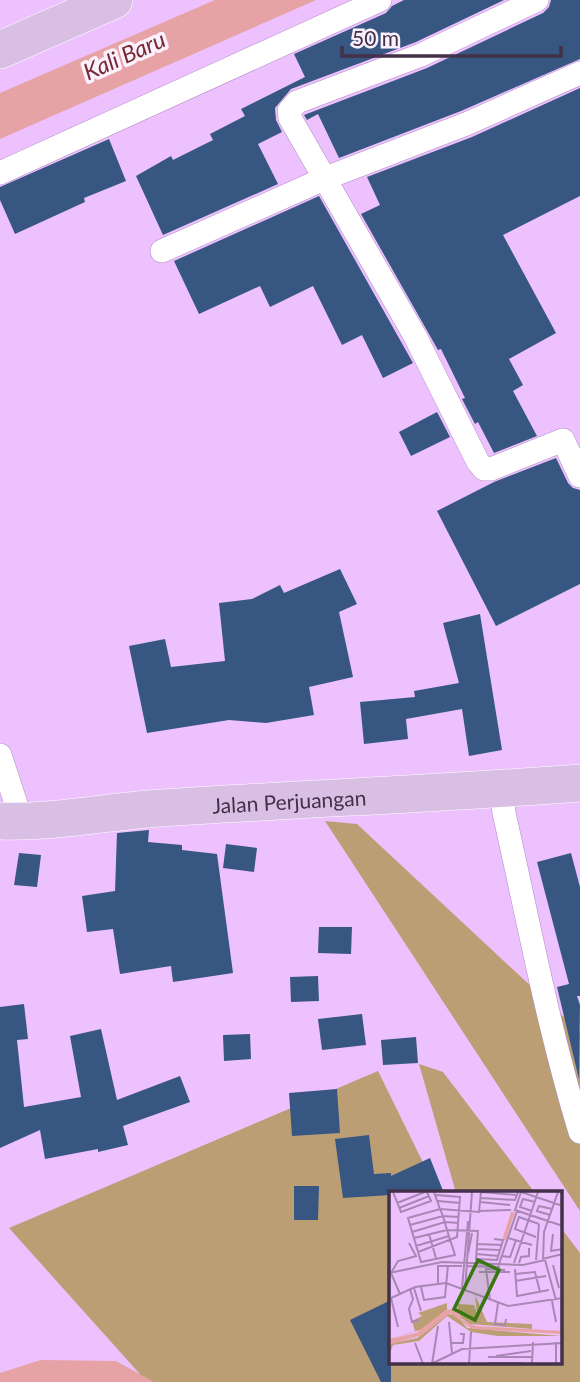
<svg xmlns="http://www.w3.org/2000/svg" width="580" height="1382" font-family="Lato,sans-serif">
<rect width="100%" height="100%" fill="#edc1fd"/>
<!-- green -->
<g fill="#bb9e73">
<polygon points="325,821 357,824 580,1032 580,1211"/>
<polygon points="419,1064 443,1072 535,1193 456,1193"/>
<polygon points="378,1071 438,1193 391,1193 391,1363 561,1363 561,1228 580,1253 580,1382 147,1382 9,1228"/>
</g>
<!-- water -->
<g fill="#e6a2a4">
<polygon points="215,0 316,0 0,139 0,93"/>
<polygon points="41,1360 116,1361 154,1382 0,1382 0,1373"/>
</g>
<!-- building -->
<g fill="#375682">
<polygon points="404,0 504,0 416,42 291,89 275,108 276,120 282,132 258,144 278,184 163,235 136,176 171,156 173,160 213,140 210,134 245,116 241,109 305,77 294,54 386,13 392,6"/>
<polygon points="551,0 580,0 580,59 461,111 339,158 318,114 307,120 304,115 427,68 543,13 549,7"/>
<polygon points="580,88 580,196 503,235 556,333 509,359 523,385 513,391 537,436 494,453 478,422 475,424 462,399 465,398 441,349 438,350 361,214 380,205 367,177 472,137"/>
<polygon points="109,139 126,181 84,198 85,202 15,234 0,200 0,187"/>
<polygon points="319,196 413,363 383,378 362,335 342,345 313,286 270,307 260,286 199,314 174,261"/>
<polygon points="437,412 450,437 411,456 399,432"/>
<polygon points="556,458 568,483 573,488 580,490 580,584 496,626 437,511 494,482"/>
<polygon points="340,569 357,604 339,612 353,677 309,687 314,715 266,723 229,720 147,733 129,646 165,639 171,667 225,661 219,603 252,599 280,585 284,593"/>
<polygon points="480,614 502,750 469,756 462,709 406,719 408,739 364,744 360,702 415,697 414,691 459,683 443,623"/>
<polygon points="149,830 148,842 182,845 182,850 217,854 233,973 173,982 171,966 120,974 113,929 87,932 82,896 115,891 117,833"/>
<polygon points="226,844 257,848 254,872 223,868"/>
<polygon points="19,853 41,855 37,887 14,885"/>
<polygon points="571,853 580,887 580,996 577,996 580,1005 579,1079 557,987 569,984 537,862"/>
<polygon points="319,927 352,927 351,954 318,953"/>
<polygon points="318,976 319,1001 291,1002 290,977"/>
<polygon points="24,1004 28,1039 17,1040 24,1107 81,1097 70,1036 101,1029 117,1100 180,1076 190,1102 123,1126 128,1145 98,1152 98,1149 45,1159 40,1130 0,1148 0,1007"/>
<polygon points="362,1014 366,1045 322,1050 318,1019"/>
<polygon points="250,1034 251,1059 224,1061 223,1035"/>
<polygon points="416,1037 418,1063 383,1065 381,1040"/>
<polygon points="337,1089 340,1133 292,1136 289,1093"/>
<polygon points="369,1135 374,1174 391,1173 391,1176 430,1158 444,1193 391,1193 391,1195 343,1198 335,1139"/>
<polygon points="294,1186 319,1186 318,1220 294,1220"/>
<polygon points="391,1300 391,1382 381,1382 350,1320"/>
</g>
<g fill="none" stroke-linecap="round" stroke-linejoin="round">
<!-- minor casing -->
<g stroke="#b58bc4" stroke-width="24">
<g id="minor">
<polyline points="537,0 421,55 297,102 289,111 290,118 415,336 478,462 484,469 491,469 563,440 580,476"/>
<polyline points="0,173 380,0"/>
<polyline points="162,251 326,178 466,124 580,73"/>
<polyline points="0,755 22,822"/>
<path d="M 501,789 L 504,813 C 528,919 548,1027 580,1132"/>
</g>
</g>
<!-- primary casing -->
<g stroke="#fff" stroke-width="38">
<g id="primary">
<polyline points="0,50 114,0"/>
<path id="s1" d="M 0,821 C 50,823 99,813 149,809 C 292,799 436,794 580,783"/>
</g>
</g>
<!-- minor -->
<use href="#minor" stroke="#fff" stroke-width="23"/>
<!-- primary -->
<use href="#primary" stroke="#d9bfe3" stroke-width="37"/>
</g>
<g text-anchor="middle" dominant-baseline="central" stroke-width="7" stroke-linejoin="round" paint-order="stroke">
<!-- street labels -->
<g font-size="21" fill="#433149" stroke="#faf1fd">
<text stroke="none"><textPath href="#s1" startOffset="290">Jalan Perjuangan</textPath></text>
</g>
<!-- water labels -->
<g font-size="23" font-style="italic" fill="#772831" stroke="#faf1fd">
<text transform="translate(124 55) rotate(-24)">Kali Baru</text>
</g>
</g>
<!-- overview -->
<g transform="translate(389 1191)">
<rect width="173" height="173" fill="#edc1fd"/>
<path d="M 86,104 L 98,131 L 143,133 L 143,138 L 81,133 L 72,127 L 68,113 L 85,114 L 88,122 ZM 58,112 L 58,118 L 34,138 L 0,148 L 26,140 L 23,130 L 33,125 L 29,122 ZM 59,123 L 68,124 L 78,137 L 173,145 L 109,145 L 82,141 L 58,125 L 30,150 L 4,154 L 0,164 L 1,153 L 28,147 Z" fill="#bb9e73"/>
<path d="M 58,118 L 69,120 L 73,129 L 87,135 L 173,140 L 173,143 L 83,138 L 61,122 L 33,144 L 0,154 L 0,148 L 27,142 Z" fill="#e6a2a4"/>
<path fill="none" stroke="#e6a2a4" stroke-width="3.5" d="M 115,49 L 124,21"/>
<path fill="none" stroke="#a987b5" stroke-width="2" d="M 4,1 L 12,21 L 42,10 L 38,1M 45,1 L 51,18 L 54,25 L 58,39 L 66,64 L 32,71 L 19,27 L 51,18 L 90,21 L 92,1M 92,1 L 128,4M 132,1 L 126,19 L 174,35M 132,1 L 174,15M 92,7 L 126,9 L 129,1M 49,10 L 71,12M 91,11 L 121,14M 8,12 L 36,1M 10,17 L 40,5M 90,20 L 122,19M 143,20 L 131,16 L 134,8 L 146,11M 161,24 L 148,20 L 150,15 L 163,18M 21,34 L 54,25 L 70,26M 23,41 L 56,31 L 70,32M 40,43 L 47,67M 164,43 L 162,60 L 174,58M 147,46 L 126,38 L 130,26 L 150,33M 25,47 L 58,39 L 89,40 L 87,68 L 108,69 L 114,49 L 105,48M 119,47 L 143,54M 88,53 L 113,54M 27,55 L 60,45M 88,58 L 110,59M 29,61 L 68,46 L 71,6 L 47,4M 79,63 L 83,42M 87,63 L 110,65M 112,65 L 121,66 L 127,49M 153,68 L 174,63M 147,69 L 150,33M 154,69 L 155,41 L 169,1M 125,72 L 149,1M 130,72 L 132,66 L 140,65 L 140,57M 164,74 L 170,97M 78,75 L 111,76M 109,76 L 128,20M 126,78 L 128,105 L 160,99M 90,81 L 121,81M 0,82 L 53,71 L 134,74 L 156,69 L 167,109M 126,83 L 146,81 L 151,101M 126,90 L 157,85M 49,92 L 49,75 L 73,75M 32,96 L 35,109 L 56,106 L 59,74M 25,97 L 32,120M 73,97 L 79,30M 21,98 L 24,108 L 20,118 L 23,131 L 30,129M 76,99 L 83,1M 11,103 L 2,82 L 9,70 L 27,65 L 20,52M 2,107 L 9,136M 0,108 L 26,96 L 57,92 L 119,115 L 174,107M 101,109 L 97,78 L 116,79M 163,110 L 167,131M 109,112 L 106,133 L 116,134 L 117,128M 60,131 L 63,162M 26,152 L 34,173M 63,152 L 74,152 L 75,143 L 71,143M 107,165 L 142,160M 99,166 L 143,166M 99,172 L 133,172M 42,173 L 73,158 L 174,152M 43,173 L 49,135M 80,173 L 82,141M 143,173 L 144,151M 167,173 L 167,151"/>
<path fill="#377611" fill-opacity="0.15" stroke="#377611" stroke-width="3.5" d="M 89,69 L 110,79 L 86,129 L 65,118 Z"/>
<rect width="173" height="173" fill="none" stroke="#433149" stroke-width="3.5"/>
</g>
<!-- scale -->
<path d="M342 46v10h219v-10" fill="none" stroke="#433149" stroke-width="3.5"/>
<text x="352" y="46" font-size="21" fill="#433149" stroke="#faf1fd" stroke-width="5" paint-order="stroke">50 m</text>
</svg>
